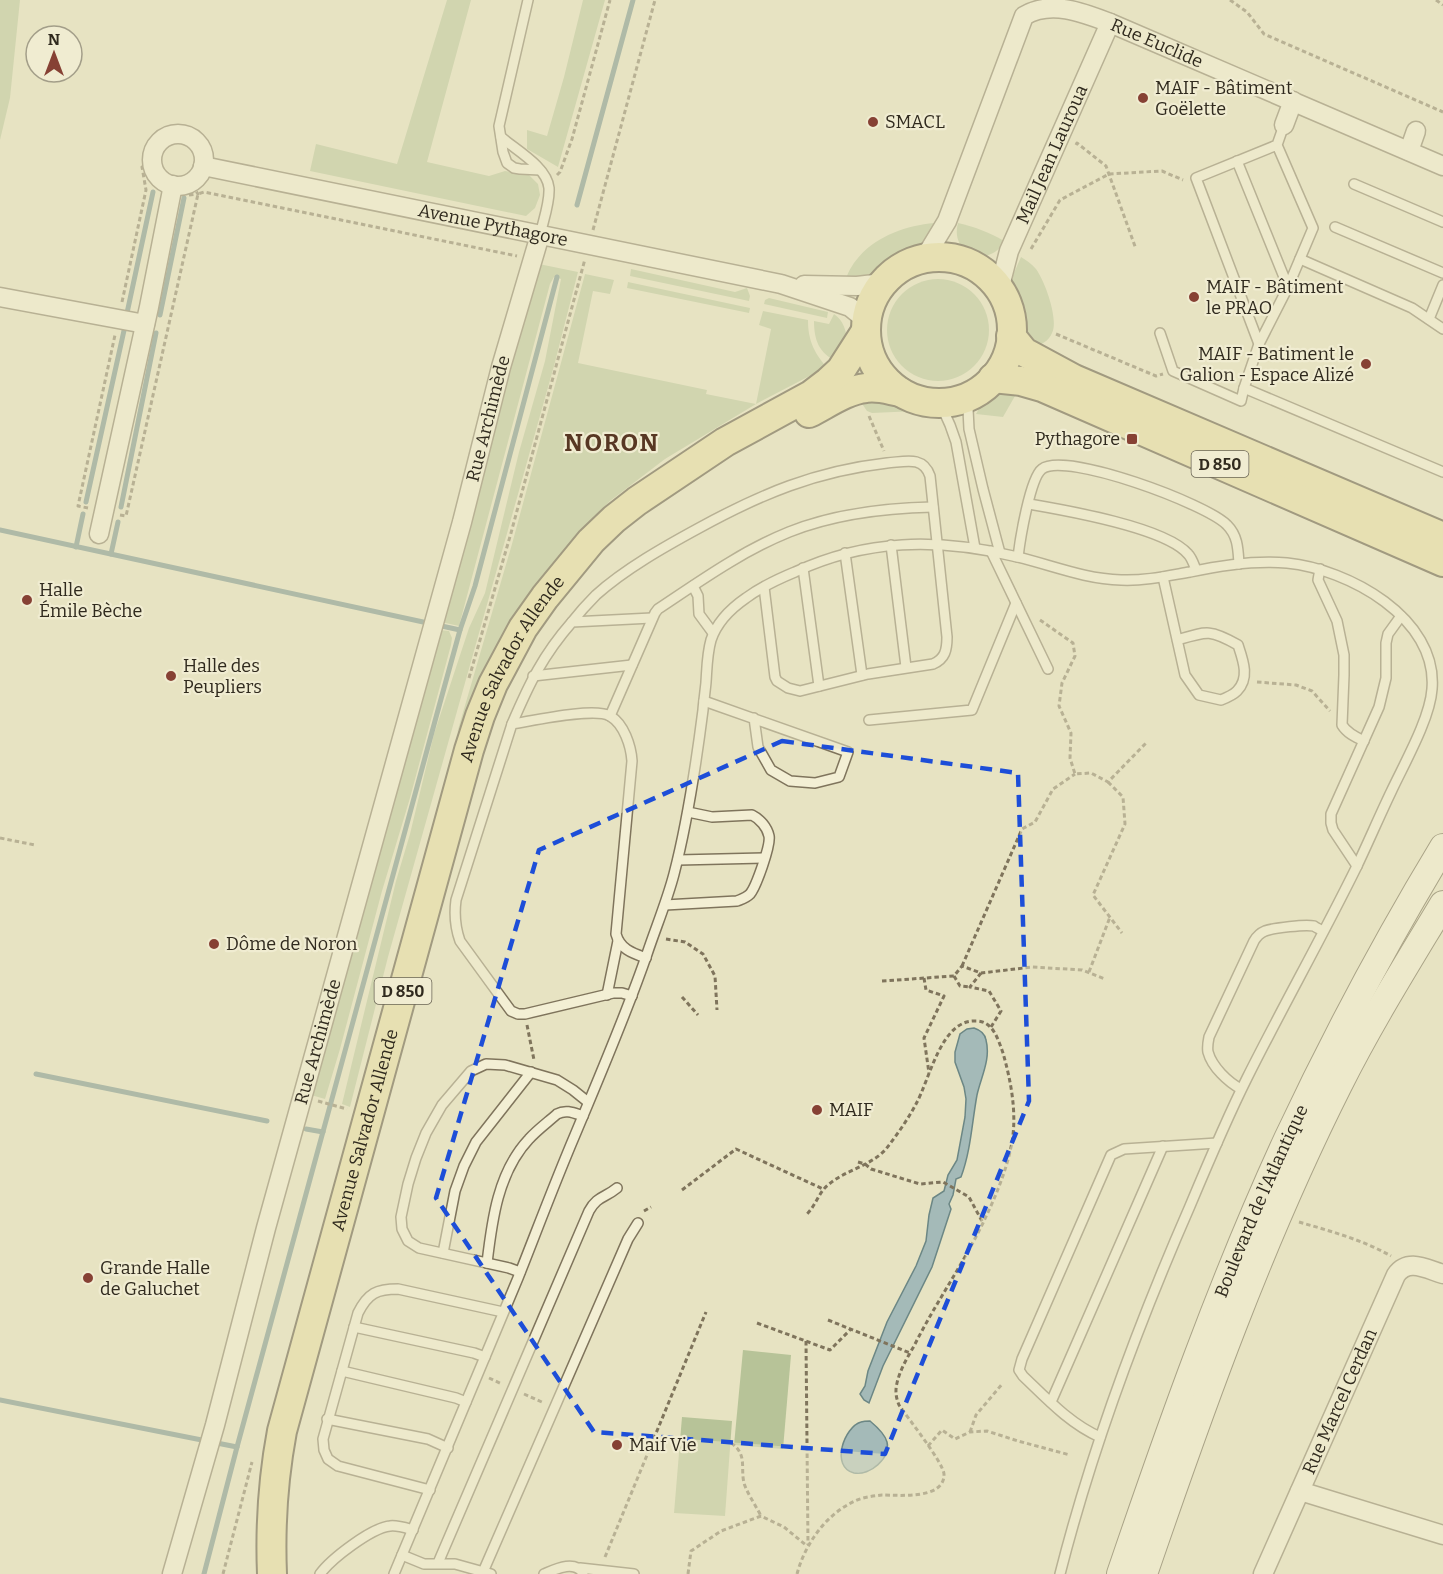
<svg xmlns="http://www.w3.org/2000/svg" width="1443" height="1574" font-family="Bitter,serif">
<rect width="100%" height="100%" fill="#e7e3c2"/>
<!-- green -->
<g fill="#b7c398">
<polygon points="0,0 20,0 10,98 0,140"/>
<polygon points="447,0 471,0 427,162 489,176 505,171 529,175 538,184 540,195 535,208 526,216 310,171 316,144 397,164"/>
<polygon points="583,0 605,0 558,167 527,149 527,130 547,136 564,77"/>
<path d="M 934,223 L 928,239 L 916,249 L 889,262 L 875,275 L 845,281 C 857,244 898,226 934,223 Z"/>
<path d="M 958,223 C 975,227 989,232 1004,241 C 991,269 949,255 958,223 Z"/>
<path d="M 1021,257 C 1026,260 1032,264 1036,269 C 1045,281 1059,320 1052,333 C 1049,341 1041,345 1033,347 L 1022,331 L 1017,308 L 1011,292 L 1011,284 L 1013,275 Z"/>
<polygon points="539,264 578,272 554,366 388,957 350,1107 342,1104 396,881 410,834 434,734 469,628 485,593 519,452 545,361 561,279 554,277 550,284 459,626 441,622"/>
<polygon points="631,269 735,292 747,288 750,296 749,301 630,276"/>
<path d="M 585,274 L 614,280 L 610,294 L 593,291 L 578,363 L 707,390 L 706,394 L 756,404 L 771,329 L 759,325 L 763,311 L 808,320 C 808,342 815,354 829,370 L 821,370 L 756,404 L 665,459 L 610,501 L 582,529 L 526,597 L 505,629 L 457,733 L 512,544 Z"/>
<circle cx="938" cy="330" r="51"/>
<polygon points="628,282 750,308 749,313 627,288"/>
<polygon points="769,298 828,312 827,318 764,304 765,300"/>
<path d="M 834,314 C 844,321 845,329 848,341 L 836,361 C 819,353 814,340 814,321 L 829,324 Z"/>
<polygon points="997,391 1016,392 1015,396 1003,417 976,414 983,401"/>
<polygon points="858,398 896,400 917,411 872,413 867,411"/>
<polygon points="439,630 449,631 452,638 451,645 410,798 382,891 340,1049 325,1099 311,1095"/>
<polygon points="743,1350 791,1355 783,1449 734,1445"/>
<polygon points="682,1417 732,1421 725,1516 674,1513"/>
</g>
<!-- water -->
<g fill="#a4bab8" stroke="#6c8785" stroke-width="1.5">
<path d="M 974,1028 C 980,1030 985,1033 986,1040 C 991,1059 981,1077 977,1095 C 972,1122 971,1150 961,1177 L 956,1179 L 953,1195 L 949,1204 L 951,1209 L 932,1267 L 883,1366 L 869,1403 L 864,1400 L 860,1394 L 865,1386 L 868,1371 L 887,1322 L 916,1266 L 926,1241 L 929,1215 L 933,1198 L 944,1191 L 948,1175 L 957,1160 L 965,1117 L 966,1099 L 964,1087 L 955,1062 L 955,1052 L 960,1034 L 967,1029 Z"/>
<path d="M 870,1421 C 876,1426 885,1434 887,1442 C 891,1458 870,1476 854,1473 C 830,1467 844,1427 861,1422 C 864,1421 867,1421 870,1421 Z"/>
</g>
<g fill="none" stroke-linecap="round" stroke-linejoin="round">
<!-- stream -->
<g stroke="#6c8785" stroke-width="5">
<polyline points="577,205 633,0"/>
<polyline points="127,313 153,192"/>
<polyline points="160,315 184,198"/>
<polyline points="86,502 125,326"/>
<polyline points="121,507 156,333"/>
<polyline points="0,530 460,630"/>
<polyline points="76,547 83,514"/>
<polyline points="111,554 118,522"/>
<polyline points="36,1074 267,1121"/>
<polyline points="306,1129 323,1132"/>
<polyline points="0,1400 237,1447"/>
<polyline points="204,1574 237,1447 441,699 460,630 475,586 557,277"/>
</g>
<!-- lane casing -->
<g stroke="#7f745c" stroke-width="12">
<g id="lane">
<polyline points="528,0 499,126 503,152 507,163 514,168 520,169 540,170"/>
<path d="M 501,137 C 516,150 547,167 549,188 C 550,203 543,221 540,235"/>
<polyline points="1277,145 1313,228 1288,287 1259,344 1196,178 1277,145 1284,125"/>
<polyline points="1237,161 1288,287"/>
<polyline points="1354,184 1443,222"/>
<polyline points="1335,227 1443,273"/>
<polyline points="1300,259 1412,308 1443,329"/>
<polyline points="1429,319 1443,285"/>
<polyline points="1160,333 1173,371 1241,401 1244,388"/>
<polyline points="1259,344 1244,388 1443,472"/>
<polyline points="971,395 968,409 969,429 983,489 1000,553"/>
<polyline points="940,403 950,425 956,442 975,548"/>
<path d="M 1029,504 C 1064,510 1165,527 1188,554 C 1192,558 1194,565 1196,570"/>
<polyline points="891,545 906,667"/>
<polyline points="991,551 1048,669"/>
<polyline points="845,553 862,675"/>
<path d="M 1018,557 C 1020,540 1030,478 1042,469 C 1065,451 1207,504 1227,525 C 1238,536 1238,549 1239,564"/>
<polyline points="803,568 819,686"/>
<path d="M 1320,569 L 1318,580 L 1337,621 L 1344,655 L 1344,675 L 1342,725 C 1347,733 1355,737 1364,741"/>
<path d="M 1163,577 L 1185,675 L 1199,695 L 1221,700 C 1226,698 1233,695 1237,691 C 1250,678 1243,660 1238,645 C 1210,629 1207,631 1177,640"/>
<polyline points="693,586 698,596 699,614 713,633"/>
<path d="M 572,622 C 579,613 587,604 596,595 C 625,569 664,547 699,528 C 761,494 816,471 887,463 C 904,462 923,455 930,476 L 947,637 C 947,650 945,659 933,664 L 868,674 L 800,691 L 788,688 L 777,681 L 775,677 L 764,587"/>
<polyline points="533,676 632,665"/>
<path d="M 704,701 C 752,718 800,735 848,752 L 839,777 L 815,783 L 790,781 L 771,770 L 758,747 L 754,718"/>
<path d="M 610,716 L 655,613 L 658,609 C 700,581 742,551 789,532 C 834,514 884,508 933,507"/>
<polyline points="869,720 972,710 1016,603"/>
<path d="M 512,724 C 529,684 543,655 572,622 L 652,618"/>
<polyline points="678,860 764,858"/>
<polyline points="1357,866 1333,830 1331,823 1331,814 1379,707 1386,678 1386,643 1388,634 1401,616"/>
<path d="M 665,905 L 737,901 C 742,899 746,898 750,894 C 756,887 771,845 769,836 C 767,827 760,819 752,815 L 712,817 L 688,812"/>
<polyline points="607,995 618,941"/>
<path d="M 632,996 L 622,993 L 613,993 L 525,1014 L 518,1014 L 511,1011 L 460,941 C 455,927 454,915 456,900 L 512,724 C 532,721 594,707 610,716 C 624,724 631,746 632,761 L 616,934 C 620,949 632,953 646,958"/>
<path d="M 1241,1089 C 1228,1082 1212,1067 1208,1052 C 1207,1047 1208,1042 1209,1037 L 1254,941 C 1257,936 1260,933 1265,931 C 1274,928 1305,924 1314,926 C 1315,927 1323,931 1323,931"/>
<polyline points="443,1253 455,1191 464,1166 476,1142 531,1072"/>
<path d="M 487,1263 C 492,1220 498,1172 529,1139 C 537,1130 548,1122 557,1114 C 566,1109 574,1113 583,1116"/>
<polyline points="520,1272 509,1268 419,1248 408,1241 402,1229 401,1217 408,1184 416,1158 426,1133 442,1105 471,1071 486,1064 505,1065 557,1080 573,1090 588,1102"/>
<polyline points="354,1327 474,1353 485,1357"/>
<polyline points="342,1371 456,1398 466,1402"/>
<polyline points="1051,1402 1163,1146"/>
<polyline points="327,1419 428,1439 448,1448"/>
<path d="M 1100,1437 C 1070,1424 1046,1398 1023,1376 L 1019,1370 L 1022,1359 L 1111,1155 L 1124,1149 L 1217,1143"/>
<path d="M 430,1490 L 338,1466 L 328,1459 L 324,1450 L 323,1439 L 358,1313 C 368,1293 377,1289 398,1289 L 503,1312"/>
<polyline points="402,1555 424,1564 455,1564 491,1574"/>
<path d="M 438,1563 L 589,1211 C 597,1196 605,1198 617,1188"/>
<polyline points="580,1568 634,1574"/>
<polyline points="483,1572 628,1239 638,1223"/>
<path d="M 320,1574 C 331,1559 371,1528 390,1526 C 397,1525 406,1528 413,1530"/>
<path d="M 394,1574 C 436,1476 477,1377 518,1278 C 537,1230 555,1182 575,1135 C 600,1075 626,1015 647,954 C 656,927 667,901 674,874 C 688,820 696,765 703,710 C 703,707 706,684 706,682 C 707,668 707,654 711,640 C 717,622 730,609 746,598 C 761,587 778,579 795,572 C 866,539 937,538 1013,556 C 1049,564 1083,579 1121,580 C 1145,581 1167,576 1190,572 C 1222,565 1255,560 1287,563 C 1348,569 1438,618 1432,689 C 1430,719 1404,764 1391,792 C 1379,817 1368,843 1356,868 C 1321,939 1282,1008 1247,1078 C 1226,1120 1208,1163 1190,1206 C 1138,1325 1092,1448 1060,1574"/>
<path d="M 544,1574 C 556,1569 574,1560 583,1573"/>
</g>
</g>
<!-- street casing -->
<g stroke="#7f745c" stroke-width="21">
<g id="street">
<polyline points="1284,125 1293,101"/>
<circle cx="178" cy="160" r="26"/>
<polyline points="1409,151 1416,131"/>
<path id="s1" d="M 203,166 L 781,284 L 850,307 L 866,320"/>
<path id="s2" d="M 924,259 L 947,221 L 1024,16 C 1050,0 1082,12 1110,23 L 1443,166"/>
<polyline points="804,285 857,286 883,283"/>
<path id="s3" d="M 999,290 L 1009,251 L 1110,23"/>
<polyline points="0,297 145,324"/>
<polyline points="99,534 149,307 173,185"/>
<polyline points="1300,1491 1443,1535"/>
<path id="s4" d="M 172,1574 L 215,1425 L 266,1228 L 462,522 L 501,367 L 540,235"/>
<path id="s5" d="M 1263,1574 L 1396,1275 C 1408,1258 1426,1269 1443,1274"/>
</g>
</g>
<!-- secondary casing -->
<g stroke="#60563f" stroke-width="28">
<g id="secondary">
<path id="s6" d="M 1120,1574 C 1170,1427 1222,1280 1287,1139 C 1334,1039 1386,941 1443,847"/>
<path d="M 1144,1574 C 1201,1408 1260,1242 1339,1085 C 1370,1023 1407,964 1443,904"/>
</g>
</g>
<!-- primary casing -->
<g stroke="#4d422f" stroke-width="32">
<g id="primary">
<circle cx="939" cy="330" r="73"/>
<polyline points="1011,336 1024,352 1074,379 1443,537"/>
<polyline points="993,378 1021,381 1042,387 1443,562"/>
<path d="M 809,413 C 827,404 846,390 866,388 C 878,386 889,390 900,392"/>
<path id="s7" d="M 272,1574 C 270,1525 273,1479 282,1431 L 469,750 L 480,716 L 493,684 L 523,628 L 545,597 L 591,541 L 614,519 L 637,501 L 725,442 L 811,395 L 828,382 L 841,370 L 866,331"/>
</g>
</g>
<!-- path -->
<g stroke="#7f745c" stroke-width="3" stroke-dasharray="4.5 3" stroke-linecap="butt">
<polyline points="1230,0 1247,12 1264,34 1443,112"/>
<polyline points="1436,0 1443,5"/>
<polyline points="1076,145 1077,143 1106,166 1136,249"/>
<polyline points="557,175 560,172 572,139 610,0"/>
<polyline points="189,195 198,194 191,184"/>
<polyline points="593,230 655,0"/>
<polyline points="1031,249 1060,200 1109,174 1162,171 1183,180"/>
<polyline points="122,302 146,190 142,167 152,165"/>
<polyline points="1056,334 1156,376 1163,374"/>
<polyline points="869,416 884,451"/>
<polyline points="88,508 78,506 115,335"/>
<polyline points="120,515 126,516 198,194 204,192 517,256"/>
<polyline points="1040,620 1073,643 1075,656 1062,683 1059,706 1071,733 1070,758 1075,774 1091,773 1108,782 1147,742"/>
<polyline points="469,678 511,533 585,259"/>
<polyline points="1257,682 1296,685 1312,691 1330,711"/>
<polyline points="1108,782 1123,797 1125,824 1093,895 1122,933"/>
<polyline points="0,838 35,845"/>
<polyline points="666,939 685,942 703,954 715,976 717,1010"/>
<polyline points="962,966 1022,829 1035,822 1053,789 1075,774"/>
<polyline points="1089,972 1110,917"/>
<polyline points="981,973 970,987 989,991 1001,1011 991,1027"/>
<polyline points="954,976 960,986 970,987"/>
<polyline points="924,978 926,990 944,996 924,1038 929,1073"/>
<polyline points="882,981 954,976 962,966 981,973 1032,967 1082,970 1105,979"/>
<polyline points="682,997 698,1015"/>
<polyline points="527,1025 534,1060"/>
<polyline points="318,1101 347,1109"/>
<polyline points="858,1162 865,1164 871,1169 920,1184 943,1182 969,1197 983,1223"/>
<polyline points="682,1190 736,1149 823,1189"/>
<polyline points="644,1211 651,1207"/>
<path d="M 1299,1222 C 1330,1231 1363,1240 1391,1256"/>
<polyline points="828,1320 910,1353"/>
<polyline points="757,1323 830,1350 851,1329"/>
<polyline points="806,1341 808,1545"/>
<polyline points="489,1378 502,1384"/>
<polyline points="524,1394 544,1403"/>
<polyline points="970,1432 976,1415 1003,1383"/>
<path d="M 731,1443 C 749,1455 739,1470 745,1486 C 749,1496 756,1506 761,1516"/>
<polyline points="928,1446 942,1430 955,1439 970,1432 987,1431 1018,1441 1070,1455"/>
<polyline points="605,1557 706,1312"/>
<polyline points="223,1574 252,1462"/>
<polyline points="688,1574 691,1551 721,1531 761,1516 784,1527 807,1546"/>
<path d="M 797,1574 C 805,1544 826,1514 855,1501 C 863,1497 873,1496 882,1495 C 898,1495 945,1500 944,1474 C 943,1462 907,1417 899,1405 C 896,1398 895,1391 897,1383 C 900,1370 907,1358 914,1346 C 935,1304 962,1266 983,1223 C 995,1198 1007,1170 1012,1142 C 1017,1113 1011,1081 1003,1053 C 998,1039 993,1021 976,1021 C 941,1019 930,1079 916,1104 C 908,1119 897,1135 886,1149 C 871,1166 845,1170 828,1185 C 819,1192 816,1205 807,1214"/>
</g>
<!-- lane -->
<use href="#lane" stroke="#f3efd4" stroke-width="9"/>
<!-- street -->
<use href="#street" stroke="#f3efd4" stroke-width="18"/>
<!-- secondary -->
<use href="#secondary" stroke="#f3efd4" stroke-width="26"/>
<!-- primary -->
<use href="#primary" stroke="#e6dc9e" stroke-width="28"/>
</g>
<!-- marked area -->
<path d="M0 0H1443V1574H0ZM 782,741 L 1018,773 L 1029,1101 L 885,1454 L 594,1432 L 436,1198 L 539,850 Z" fill="#e7e3c2" fill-opacity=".55" fill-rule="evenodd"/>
<path fill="none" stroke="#1d4ed8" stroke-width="4.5" stroke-dasharray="12 8" stroke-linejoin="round" d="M 782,741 L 1018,773 L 1029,1101 L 885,1454 L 594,1432 L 436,1198 L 539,850 Z"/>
<!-- markers -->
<g fill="#864134" stroke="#f0ecd1" stroke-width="2">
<circle cx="1143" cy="98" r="6"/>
<circle cx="873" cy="122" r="6"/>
<circle cx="1194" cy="297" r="6"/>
<circle cx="1366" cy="364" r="6"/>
<rect x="1126" y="433" width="12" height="12" rx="3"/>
<circle cx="27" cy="600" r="6"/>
<circle cx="171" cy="676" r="6"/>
<circle cx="214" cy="944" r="6"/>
<circle cx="817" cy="1110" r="6"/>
<circle cx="88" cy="1278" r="6"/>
<circle cx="617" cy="1445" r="6"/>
</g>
<g text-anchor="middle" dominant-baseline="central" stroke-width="4.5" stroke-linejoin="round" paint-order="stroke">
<!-- shield labels -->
<g fill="#f0ecd1" stroke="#6a6454" stroke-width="1.5">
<rect x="1191.5" y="451" width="57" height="26" rx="4.5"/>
<rect x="374.5" y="978" width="57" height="26" rx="4.5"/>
</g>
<g font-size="16" font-weight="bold" fill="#302a1e">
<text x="1220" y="464">D 850</text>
<text x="403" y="991">D 850</text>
</g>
<!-- street labels -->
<g font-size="18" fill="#302a1e" stroke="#f0ecd1">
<text stroke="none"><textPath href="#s2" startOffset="404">Rue Euclide</textPath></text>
<text stroke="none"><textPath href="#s3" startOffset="146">Mail Jean Lauroua</textPath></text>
<text stroke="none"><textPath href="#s1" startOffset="296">Avenue Pythagore</textPath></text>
<text stroke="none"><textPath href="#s4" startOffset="1198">Rue Archimède</textPath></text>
<text stroke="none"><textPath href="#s7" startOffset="942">Avenue Salvador Allende</textPath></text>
<text stroke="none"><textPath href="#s4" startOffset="552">Rue Archimède</textPath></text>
<text stroke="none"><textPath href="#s7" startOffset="456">Avenue Salvador Allende</textPath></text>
<text stroke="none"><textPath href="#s6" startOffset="399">Boulevard de l'Atlantique</textPath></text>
<text stroke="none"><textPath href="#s5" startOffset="189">Rue Marcel Cerdan</textPath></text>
</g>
<!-- poi labels -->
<g font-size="18" fill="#302a1e" stroke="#f0ecd1" text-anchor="start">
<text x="1155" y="88">MAIF - Bâtiment<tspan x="1155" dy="21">Goëlette</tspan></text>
<text x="885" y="122">SMACL</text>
<text x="1206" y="287">MAIF - Bâtiment<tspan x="1206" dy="21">le PRAO</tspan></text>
<text x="1354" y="354" text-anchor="end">MAIF - Batiment le<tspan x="1354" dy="21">Galion - Espace Alizé</tspan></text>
<text x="1120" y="439" text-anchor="end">Pythagore</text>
<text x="39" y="590">Halle<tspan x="39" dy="21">Émile Bèche</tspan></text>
<text x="183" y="666">Halle des<tspan x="183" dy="21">Peupliers</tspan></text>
<text x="226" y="944">Dôme de Noron</text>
<text x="829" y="1110">MAIF</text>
<text x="100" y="1268">Grande Halle<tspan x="100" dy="21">de Galuchet</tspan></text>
<text x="629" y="1445">Maif Vie</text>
</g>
<!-- district labels -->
<g font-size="24" font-weight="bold" letter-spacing="1.5" fill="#573723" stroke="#f0ecd1">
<text x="612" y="443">NORON</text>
</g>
</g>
<!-- north arrow -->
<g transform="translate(54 54)"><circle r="28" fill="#f0ecd1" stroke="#a39e89" stroke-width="1.5"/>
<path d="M0-4.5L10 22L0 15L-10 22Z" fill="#864134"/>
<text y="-9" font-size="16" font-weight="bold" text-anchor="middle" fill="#302a1e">N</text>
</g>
</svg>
